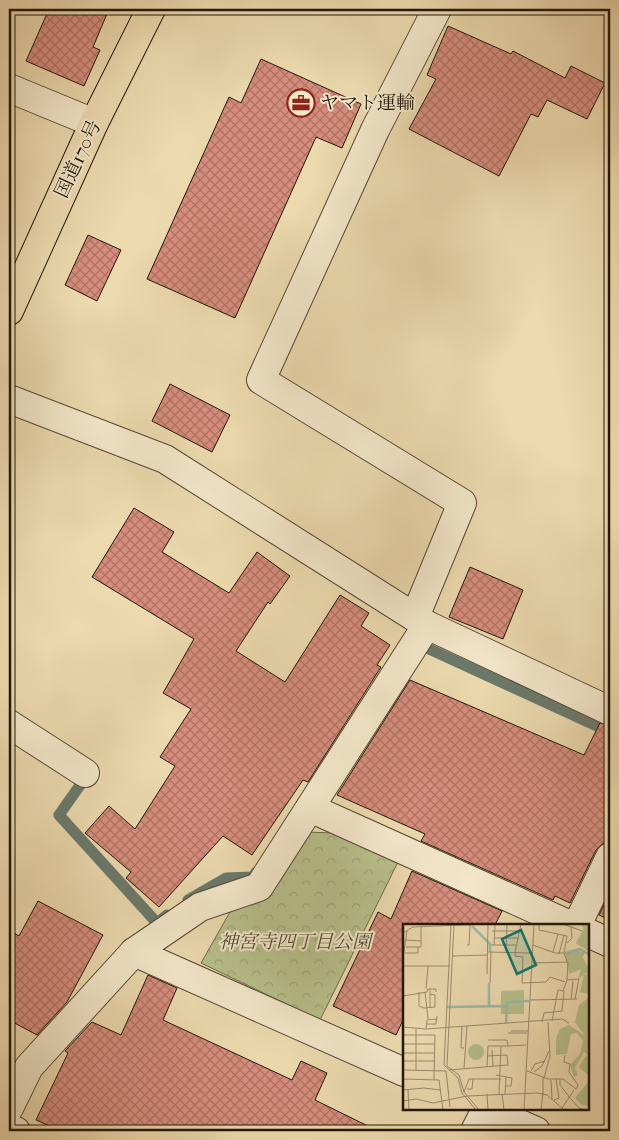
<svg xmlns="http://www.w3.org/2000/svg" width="619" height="1140" font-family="'IM FELL French Canon','Noto Serif JP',serif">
<defs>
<pattern id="forest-crowns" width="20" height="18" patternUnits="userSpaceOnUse" patternTransform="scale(1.25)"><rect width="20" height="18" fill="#b7bf8b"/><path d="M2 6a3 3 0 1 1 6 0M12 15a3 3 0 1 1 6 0" fill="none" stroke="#9da377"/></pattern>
<pattern id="building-cross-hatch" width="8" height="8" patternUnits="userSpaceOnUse" patternTransform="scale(1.25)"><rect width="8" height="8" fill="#d78d7d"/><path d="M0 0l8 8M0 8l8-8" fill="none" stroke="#ae7265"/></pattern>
</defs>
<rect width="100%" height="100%" fill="#ecd9ae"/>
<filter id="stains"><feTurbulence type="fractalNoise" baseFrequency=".004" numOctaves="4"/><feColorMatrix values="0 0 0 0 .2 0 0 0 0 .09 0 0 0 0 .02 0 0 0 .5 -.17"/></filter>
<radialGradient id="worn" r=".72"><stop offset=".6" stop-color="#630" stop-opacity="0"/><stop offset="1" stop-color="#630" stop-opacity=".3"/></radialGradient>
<!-- forest -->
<polygon fill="url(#forest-crowns)" stroke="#6c6b4b" points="302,832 336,833 398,862 320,1020 201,963 230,912 260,896"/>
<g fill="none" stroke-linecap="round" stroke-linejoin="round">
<!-- stream -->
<g stroke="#69796c" stroke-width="11">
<polyline points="414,642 610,732"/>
<polyline points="88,774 59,815 157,923 167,915"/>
<polyline points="188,900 226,878 253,877 256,872"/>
</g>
</g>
<!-- building -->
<g fill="url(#building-cross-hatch)" stroke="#22170b">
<polygon points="49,9 109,9 93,47 100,50 84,86 26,61"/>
<polygon points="448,26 511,54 513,51 565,78 571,66 605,83 587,119 547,100 538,117 531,114 499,176 409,129 436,79 427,75"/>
<polygon points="261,59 361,104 342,148 316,137 235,318 147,279 229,97 241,103"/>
<polygon points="88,235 121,250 97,301 65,285"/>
<polygon points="170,384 230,415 212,452 152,421"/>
<polygon points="134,508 174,532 162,552 229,593 257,552 290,576 270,604 268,602 236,651 285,682 340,595 369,613 361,626 390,645 377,665 381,667 308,782 303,780 252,855 223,836 159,907 126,878 131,872 85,833 109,806 135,829 175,766 160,757 191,709 163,693 194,639 92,577"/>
<polygon points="470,567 523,590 503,639 449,617"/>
<polygon points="410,680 584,755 600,723 610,726 610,842 602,844 596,850 570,903 555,896 553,900 421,841 425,834 337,795"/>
<polygon points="412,871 502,911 495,925 403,925 404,1018 396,1035 333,1006 378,912 391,919"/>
<polygon points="610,892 610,920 599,915"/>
<polygon points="38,901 103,935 67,1002 37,1035 9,1020 9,930 19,936"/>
<polygon points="148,975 177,988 163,1020 292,1080 301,1061 327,1073 315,1100 378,1131 61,1131 36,1120 68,1053 65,1051 92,1022 121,1035"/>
</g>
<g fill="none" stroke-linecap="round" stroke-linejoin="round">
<!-- street casing -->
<g stroke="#544834" stroke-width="30">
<g id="street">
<polyline points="9,88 94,123"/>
<polyline points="9,399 165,459 427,625 610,711"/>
<polyline points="415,617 462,503 261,380 375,130 437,9"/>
<polyline points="9,724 85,773"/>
<polyline points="310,808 570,925"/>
<polyline points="577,925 610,857"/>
<polyline points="588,933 610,943"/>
<polyline points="134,952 404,1072"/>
<polyline points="9,1108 29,1067 134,952 200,907 259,887 427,625"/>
<polyline points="486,1109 536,1131"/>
<polyline points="9,1128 16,1131"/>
<polyline points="475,1131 486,1109"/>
</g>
</g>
<!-- highway casing -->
<g stroke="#22170b" stroke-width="30">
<polyline id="highway" points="9,311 94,123 151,9"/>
</g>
<!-- street -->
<use href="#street" stroke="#f3e6ca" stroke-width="28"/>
<!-- highway -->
<use href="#highway" stroke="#ecd9ae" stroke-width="28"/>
</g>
<!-- icons -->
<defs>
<g id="office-ring" transform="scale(1.4375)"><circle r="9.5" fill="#f3e6ca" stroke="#8f2418" stroke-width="1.5"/><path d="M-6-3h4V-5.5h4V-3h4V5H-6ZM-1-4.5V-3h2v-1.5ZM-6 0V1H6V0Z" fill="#8f2418"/></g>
</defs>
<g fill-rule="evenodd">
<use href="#office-ring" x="301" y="103"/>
</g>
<g text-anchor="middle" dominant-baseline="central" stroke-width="4" stroke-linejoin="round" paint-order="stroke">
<!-- poi labels -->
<g font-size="19" fill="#22170b" stroke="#f3e6ca" text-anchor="start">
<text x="320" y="103">ヤマト運輸</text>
</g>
<!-- street labels -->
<g font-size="19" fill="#22170b" stroke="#f3e6ca">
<text transform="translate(78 159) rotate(-65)">国道170号</text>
</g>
<!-- park labels -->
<g font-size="19" font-style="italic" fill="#4f4931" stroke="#f3e6ca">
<text x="295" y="942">神宮寺四丁目公園</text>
</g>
</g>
<!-- overview -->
<g transform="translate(403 924)">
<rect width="186" height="186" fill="#ecd9ae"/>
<path d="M 177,0 L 186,0 L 186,28 L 173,19 L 181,4 ZM 181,50 L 186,52 L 186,70 L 177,68 ZM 186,73 L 186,132 L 181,128 L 172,144 L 175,151 L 171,153 L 167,141 L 177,130 L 180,117 L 174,109 L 168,110 L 164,130 L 153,131 L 153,114 L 157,105 L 166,101 L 182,112 L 172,98 L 176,81 ZM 186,157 L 186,182 L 179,181 L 172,174 Z" fill="#b7bf8b"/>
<path d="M 170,26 L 182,28 L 180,33 L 186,46 L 186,55 L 183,49 L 175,55 L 178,45 L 166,50 L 162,30 Z" fill="#b7bf8b"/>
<path d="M 121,66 L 121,90 L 98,90 L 98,67 ZM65 128a8 8 0 1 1 16 0a8 8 0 1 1-16 0ZM 183,131 L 186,134 L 186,152 L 176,143 Z" fill="#b7bf8b"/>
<path fill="none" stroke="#99baad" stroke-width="2.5" d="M 69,2 L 87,20 L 87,28M 162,29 L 177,25 L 187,31M 86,59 L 86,81M 44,83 L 104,82 L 105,78 L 126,77M 103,99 L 104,82"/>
<path fill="none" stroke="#9b8b6d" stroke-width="1" d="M 48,0 L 41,141 L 55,154 L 59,169 L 73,186M 51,0 L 44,142 L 56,151 L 61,168 L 76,186M 136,0 L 136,6 L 164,12 L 161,29 L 164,38M 160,0 L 179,7M 89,7 L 118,7M 0,9 L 10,3 L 83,0M 92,14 L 116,14M 3,16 L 18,17M 164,19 L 169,14 L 168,3M 64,21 L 66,21 L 67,1M 88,21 L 113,21M 91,21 L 92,0M 130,21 L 152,29 L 161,29M 3,23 L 18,23 L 18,3M 85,28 L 128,29M 103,28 L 104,0M 112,28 L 112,32 L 120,33 L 119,59 L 143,58 L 147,53 L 162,58M 112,28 L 118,0M 150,28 L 155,10M 2,29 L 15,29 L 15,23M 156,30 L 161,11M 49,32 L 85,31M 0,34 L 4,7M 130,39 L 165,38 L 164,56 L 160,67 L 155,66 L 153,76M 0,42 L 47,42M 84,50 L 85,0M 164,56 L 176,55 L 172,75M 87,59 L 88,28M 23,65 L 25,42M 16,68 L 16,82 L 21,84M 22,68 L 25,95M 0,72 L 24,68 L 25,65 L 33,65 L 33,68M 168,75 L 170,57M 127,76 L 174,75M 27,83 L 27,65M 21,84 L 32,83 L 32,71 L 27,70M 149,97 L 153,76M 139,98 L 141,89 L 159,87 L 161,67M 24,100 L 33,100 L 34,92M 59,102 L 58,124 L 61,124M 0,103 L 23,105 L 159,95 L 166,99M 13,105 L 13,146M 23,105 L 24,96 L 34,95M 108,107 L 125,107M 105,109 L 124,109M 0,111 L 32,111 L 31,155M 0,120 L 32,120M 105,122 L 123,121M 89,126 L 90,142M 0,129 L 31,129M 0,137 L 32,137M 84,143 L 85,122 L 105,122 L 104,116 L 85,116M 61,144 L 64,102M 0,146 L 43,147M 46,146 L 105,141 L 104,131 L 84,132M 43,147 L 47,183M 124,147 L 145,155 L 160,155 L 173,165 L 175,161 L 166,148 L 167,140 L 161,138 L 162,131M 128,147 L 132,140 L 142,137M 131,148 L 139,142 L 146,127M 93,151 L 109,154 L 108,162 L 102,162M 141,154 L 147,132 L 145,98M 0,155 L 36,156 L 40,186M 157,155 L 157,161 L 167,174 L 176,184 L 182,186M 148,156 L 149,175M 64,165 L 69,165 L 70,155M 0,166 L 21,164 L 37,166M 5,166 L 6,186M 61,168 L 66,155 L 98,155M 84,170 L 85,186M 96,170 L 98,122M 99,170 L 101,186M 102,170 L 103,153M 140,170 L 140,153M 151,176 L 156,174 L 153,155M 0,177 L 13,175 L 30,179 L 64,172 L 134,169 L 144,171 L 161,186M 159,184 L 171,166M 121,186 L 131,0M 138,186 L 140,169"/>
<path fill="#0f766e" fill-opacity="0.15" stroke="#0f766e" stroke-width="2.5" d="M 118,6 L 133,41 L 114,50 L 99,15 Z"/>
<rect width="186" height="186" fill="none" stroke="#22170b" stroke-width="2.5"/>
</g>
<!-- margin -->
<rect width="619" height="1140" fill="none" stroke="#ecd9ae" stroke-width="30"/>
<rect x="10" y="10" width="599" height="1120" fill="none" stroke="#22170b" stroke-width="2.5"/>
<rect x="15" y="15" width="589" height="1110" fill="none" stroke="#22170b"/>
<rect width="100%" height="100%" filter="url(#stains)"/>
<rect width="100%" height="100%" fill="url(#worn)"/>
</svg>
